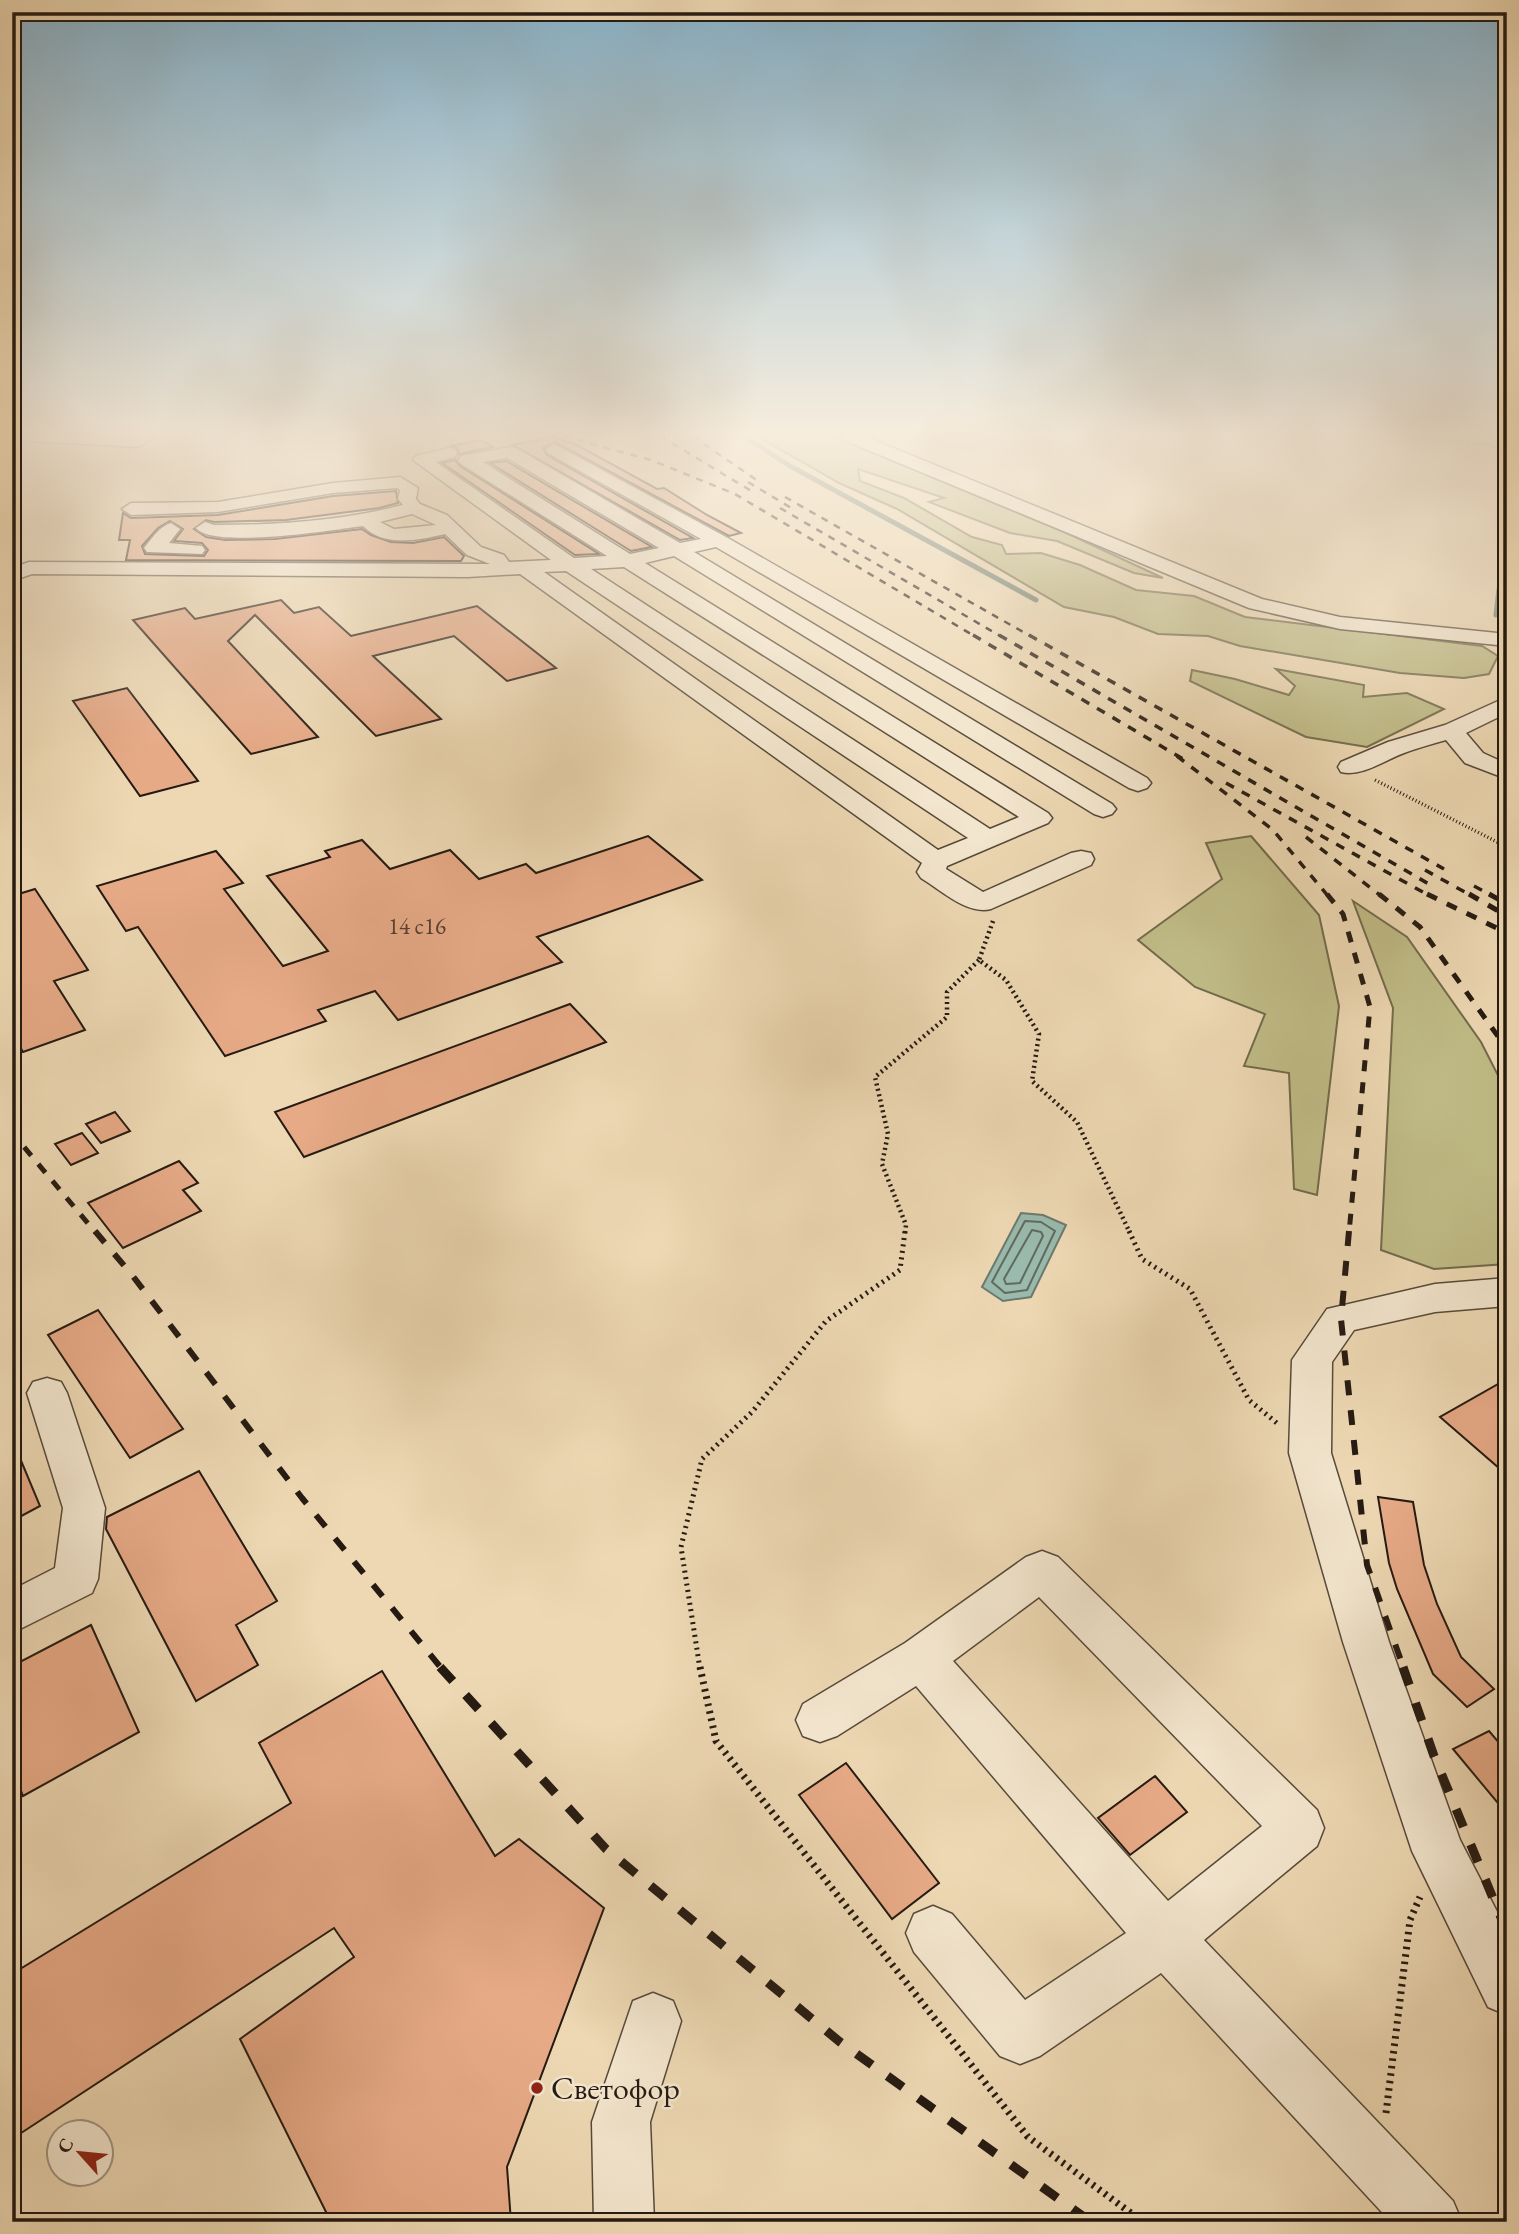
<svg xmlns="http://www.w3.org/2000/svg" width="1519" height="2234" font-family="'EB Garamond',serif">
<rect width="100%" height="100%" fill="#edd8b3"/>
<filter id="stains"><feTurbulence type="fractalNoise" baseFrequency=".00286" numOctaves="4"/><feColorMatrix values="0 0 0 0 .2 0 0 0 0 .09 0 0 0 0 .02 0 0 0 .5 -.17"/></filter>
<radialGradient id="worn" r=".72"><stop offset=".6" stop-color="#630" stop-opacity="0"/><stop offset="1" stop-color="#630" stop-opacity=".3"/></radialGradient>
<!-- green -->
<g fill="#c0bc87" stroke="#726b4c" stroke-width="2">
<polygon points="757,436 832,436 1064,532 1163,578 1134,573 1057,541 1010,533 929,502 944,498 858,469 860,481 904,498 972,537 1002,545 1006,554 1041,553 1080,565 1136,590 1194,596 1245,617 1482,646 1498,656 1489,674 1464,678 1400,673 1240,646 1208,636 1158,634 1114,617 1064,607 897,509 839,483"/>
<polygon points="1276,669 1364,685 1363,697 1407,693 1444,709 1367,747 1306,737 1190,681 1192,670 1235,679 1289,695 1295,686"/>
<polygon points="1251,836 1319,915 1339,1006 1317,1195 1294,1189 1289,1073 1244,1066 1265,1014 1195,987 1138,940 1222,879 1206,843"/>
<polygon points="1353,901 1407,937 1481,1042 1507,1093 1507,1264 1434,1269 1381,1250 1393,1008"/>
</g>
<!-- water -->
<polygon fill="#99baad" stroke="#6b7a6f" stroke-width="2" points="1021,1213 1043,1215 1066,1225 1031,1297 1003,1301 982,1287"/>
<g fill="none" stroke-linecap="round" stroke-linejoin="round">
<!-- shore -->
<g stroke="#5f6a60" stroke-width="2">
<polygon points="1025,1221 1041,1222 1055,1231 1027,1290 1005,1293 992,1282"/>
<polygon points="1032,1230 1041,1232 1043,1236 1020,1283 1006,1284 1004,1279"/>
</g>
<!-- stream -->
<g stroke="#6b7a6f" stroke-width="5">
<polyline points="743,436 790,466 1036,600"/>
<polyline points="1496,615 1499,589 1507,583"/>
</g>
</g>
<!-- building -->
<g fill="#e7aa87" stroke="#251a12" stroke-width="2" fill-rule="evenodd">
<polygon points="553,437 577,445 657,489 664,488 707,515 741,533 729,536 555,442 543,448 547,455 693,538 680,540 513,445"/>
<polygon points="482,440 493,447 459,454 457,448 450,446"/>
<polygon points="455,460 460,466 599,554 575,555 442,463"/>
<polygon points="506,461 652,547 631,551 490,463"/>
<path d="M 396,491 L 398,503 L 379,508 L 286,520 L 214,522 L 206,520 L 194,529 L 206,537 L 225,540 L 275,539 L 362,529 L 371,535 L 391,542 L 413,543 L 444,537 L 464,556 L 461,561 L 126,560 L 130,540 L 119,540 L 123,513 L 131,518 L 218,515 L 333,496 ZM 170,521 L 183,529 L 174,541 L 202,543 L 208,550 L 204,556 L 145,554 L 142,546 L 158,528 Z"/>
<polygon points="281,600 294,613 319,607 351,636 477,606 556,668 507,681 454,636 373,656 441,719 376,736 255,615 228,641 318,737 251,754 133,620 185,608 195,619"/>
<polygon points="127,688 198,781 140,796 73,701"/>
<polygon points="648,836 702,880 537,937 562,962 398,1020 375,991 318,1010 326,1021 225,1056 138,927 126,931 97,886 216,851 243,883 224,889 283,966 328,951 267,876 330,857 325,851 362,840 390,869 450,850 479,879 526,864 536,873"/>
<polygon points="35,889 88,970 54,981 85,1030 23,1052 12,1033 12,896"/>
<polygon points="570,1004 606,1042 304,1157 275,1112"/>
<polygon points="115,1112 130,1131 101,1143 86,1124"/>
<polygon points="82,1133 98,1153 71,1165 55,1144"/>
<polygon points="179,1161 198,1183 183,1190 201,1211 123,1248 88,1203"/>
<polygon points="98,1310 183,1429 130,1458 48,1335"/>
<polygon points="1507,1379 1507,1475 1440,1417"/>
<polygon points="12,1439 40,1506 12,1521"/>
<polygon points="199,1471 277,1601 236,1625 258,1665 196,1701 106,1529 107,1517"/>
<polygon points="1378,1497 1413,1502 1424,1565 1437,1604 1461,1657 1494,1689 1467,1707 1433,1674 1397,1589 1389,1563"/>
<polygon points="91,1625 139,1732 23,1796 12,1767 12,1666"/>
<polygon points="382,1671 495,1856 519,1839 604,1908 507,2167 511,2222 331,2222 240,2039 354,1957 334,1928 12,2139 12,1974 291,1803 259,1743"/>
<polygon points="1489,1731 1507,1752 1507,1814 1453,1749"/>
<polygon points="846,1763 939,1883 892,1919 799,1795"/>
<polygon points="1155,1776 1187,1812 1130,1855 1098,1818"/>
</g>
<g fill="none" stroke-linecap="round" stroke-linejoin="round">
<!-- minor casing -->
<g stroke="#574a3a" stroke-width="3">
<g id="minor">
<polygon points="19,436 157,436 138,447 27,441"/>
<polygon points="842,436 864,436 1262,599 1340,617 1507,634 1507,646 1340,629 1249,608 844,440"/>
<path d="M 554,444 L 726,537 L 1147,778 L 1151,783 L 1147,788 L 1138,791 L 1129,788 L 716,547 L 694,552 L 1112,804 L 1116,809 L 1112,814 L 1103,817 L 1094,814 L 674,556 L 645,563 L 1048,813 L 1052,818 L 1048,823 L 947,866 L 946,869 L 983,892 L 1071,853 L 1081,851 L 1091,853 L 1094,859 L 1091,865 L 991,909 C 967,915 941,890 921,878 L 917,872 L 922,863 L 520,574 L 468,577 L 32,574 L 12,581 L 12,568 L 29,562 L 490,564 L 467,555 L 445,534 C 418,540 385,548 363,526 C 334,530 212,549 196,528 L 205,522 L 214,525 C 279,525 340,521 403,505 L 398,499 L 400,490 L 397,488 L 333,493 L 218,512 L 131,515 L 122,509 L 131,503 L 218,502 L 333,483 L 400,477 L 418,488 L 416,499 L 420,504 L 447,515 L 481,547 L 504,555 L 509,562 L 551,560 L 413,460 L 416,456 L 449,448 L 455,449 L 457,453 L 455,457 L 436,462 L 574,558 L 607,556 L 461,464 L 458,460 L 461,456 L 510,447 L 516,448 L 680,543 L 701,539 L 548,453 L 546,449 ZM 507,458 L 659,548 L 630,554 L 483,462 ZM 412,514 L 436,525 L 394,529 L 380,522 ZM 624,567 L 1019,817 L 990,829 L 591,569 ZM 566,571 L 968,838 L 938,850 L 544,572 Z"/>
<path d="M 171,523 L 180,529 L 169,543 L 202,546 L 205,550 L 202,554 L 147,552 L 144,548 C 151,539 160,526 171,523 Z"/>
<path d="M 1507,697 L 1507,713 L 1466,733 L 1483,753 L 1507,764 L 1507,779 L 1465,763 L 1446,740 C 1432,744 1417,748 1404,753 C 1385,760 1362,777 1341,772 L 1338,767 L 1341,762 L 1388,742 L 1445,725 Z"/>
<polygon points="1507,1278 1507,1306 1435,1312 1354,1330 1332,1362 1331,1453 1389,1642 1460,1840 1507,1931 1507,2015 1488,2007 1412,1851 1343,1642 1289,1453 1292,1360 1327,1309 1435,1284"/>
<polygon points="47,1378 61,1382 67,1393 105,1508 98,1579 92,1593 12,1633 12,1590 55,1568 63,1508 27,1393 33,1382"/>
<path d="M 1042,1551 L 1058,1557 L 1317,1810 L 1324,1828 L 1317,1846 L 1204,1940 L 1453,2201 L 1462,2222 L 1391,2222 L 1161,1973 L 1040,2056 L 1020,2064 L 1000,2056 L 914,1952 L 906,1933 L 914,1914 L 933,1906 L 952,1914 L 1025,2000 L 1126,1933 L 916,1686 L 837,1736 L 820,1742 L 803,1736 L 796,1720 L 803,1704 L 905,1643 L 1026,1557 ZM 1039,1597 L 1262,1826 L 1168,1901 L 953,1661 Z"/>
<polygon points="653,1993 673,2001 681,2021 650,2122 654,2222 594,2222 592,2122 633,2001"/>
</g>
</g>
<!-- path-far4 -->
<polyline stroke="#251a12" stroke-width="2.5" stroke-dasharray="1 2" stroke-linecap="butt" points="1403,436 1490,445 1507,451"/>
<!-- path-far3 -->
<polyline stroke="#251a12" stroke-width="3.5" stroke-dasharray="1 2.5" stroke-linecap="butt" points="1375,780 1507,847"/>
<!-- path-far2 -->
<g stroke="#251a12" stroke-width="4.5" stroke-dasharray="2 3.5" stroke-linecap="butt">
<polyline points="993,921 979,960 1006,980 1039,1034 1032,1081 1077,1122 1130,1233"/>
<polyline points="905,1233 906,1225 882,1164 888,1134 875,1077 947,1017 947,992 979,960"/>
</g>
<!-- path-far1 -->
<g stroke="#251a12" stroke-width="5" stroke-dasharray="2 4.5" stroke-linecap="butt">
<polyline points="1129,1231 1142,1259 1190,1289 1249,1400 1278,1424"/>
<polyline points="700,1669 681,1547 702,1459 752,1412 826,1321 900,1270 905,1231"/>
</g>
<!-- path -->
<g stroke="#251a12" stroke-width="7" stroke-dasharray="2.5 5" stroke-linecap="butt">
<polyline points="700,1667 716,1741 1028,2137 1143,2222"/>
<polyline points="1386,2113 1410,1920 1420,1897"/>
</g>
<!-- minor -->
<use href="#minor" fill="#f3e6ce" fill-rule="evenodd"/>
<!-- rail-far4 -->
<g stroke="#251a12" stroke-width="2.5" stroke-dasharray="7 7" stroke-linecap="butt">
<polyline points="563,436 651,460 735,494 976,637"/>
<polyline points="660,436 753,492"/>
<polyline points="692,436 761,483"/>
<polyline points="748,482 793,509"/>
<polyline points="785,497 1032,637"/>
<polyline points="780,508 1002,637"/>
</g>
<!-- rail-far3 -->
<g stroke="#251a12" stroke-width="3.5" stroke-dasharray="9 9" stroke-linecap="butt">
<polyline points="973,635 1183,759"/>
<polyline points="999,635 1434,887"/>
<polyline points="1029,635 1444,869"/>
<polyline points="1177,756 1273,830 1328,896"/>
<polyline points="1226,783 1430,896"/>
<polyline points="1306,837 1381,896"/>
<polyline points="1425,870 1472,896"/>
<polyline points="1474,886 1493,896"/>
</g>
<!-- rail-far2 -->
<g stroke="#251a12" stroke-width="5" stroke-dasharray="11 11" stroke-linecap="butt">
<polyline points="1327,894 1343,914 1370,1007 1349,1233"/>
<polyline points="1379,894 1420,927 1507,1049"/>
<polyline points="1427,894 1507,933"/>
<polyline points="1469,894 1507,916"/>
<polyline points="1489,894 1507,904"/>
<polyline points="12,1129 19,1141 96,1233"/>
</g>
<!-- rail-far1 -->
<g stroke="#251a12" stroke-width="6" stroke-dasharray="15 15" stroke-linecap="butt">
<polyline points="95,1231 132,1275 302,1498 442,1669"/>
<polyline points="1349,1231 1341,1319 1367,1565 1404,1669"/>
</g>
<!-- rail -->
<g stroke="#251a12" stroke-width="9" stroke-dasharray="19 19" stroke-linecap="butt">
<polyline points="440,1667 606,1849 840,2042 1091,2222"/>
<polyline points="1403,1667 1434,1756 1507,1932"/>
</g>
</g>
<!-- sky -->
<linearGradient id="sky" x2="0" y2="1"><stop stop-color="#88b6d0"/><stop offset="0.58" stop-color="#f7eddd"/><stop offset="1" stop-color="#f7eddd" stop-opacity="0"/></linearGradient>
<rect width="1519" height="748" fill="url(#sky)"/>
<!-- markers -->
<circle fill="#8f2418" stroke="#f3e6ce" stroke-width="2.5" cx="537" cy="2088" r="7"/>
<g text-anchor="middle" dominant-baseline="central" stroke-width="5" stroke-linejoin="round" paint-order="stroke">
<!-- number labels -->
<g font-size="23" fill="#563e2f">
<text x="417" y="926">14 с16</text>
</g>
<!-- near-poi labels -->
<g font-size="32" fill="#251a12" stroke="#f3e6ce" text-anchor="start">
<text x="551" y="2088">Светофор</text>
</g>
</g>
<!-- margin -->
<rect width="1519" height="2234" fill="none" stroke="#edd8b3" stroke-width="42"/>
<rect x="14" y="14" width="1491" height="2206" fill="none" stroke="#251a12" stroke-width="3.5"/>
<rect x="21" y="21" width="1477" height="2192" fill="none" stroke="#251a12" stroke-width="2"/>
<!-- north arrow -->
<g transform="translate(80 2153) rotate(297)"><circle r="33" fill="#f3e6ce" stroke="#a19483" stroke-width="2"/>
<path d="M0-5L12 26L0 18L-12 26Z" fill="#8f2418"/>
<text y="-10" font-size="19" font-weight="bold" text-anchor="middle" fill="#251a12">С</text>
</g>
<rect width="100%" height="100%" filter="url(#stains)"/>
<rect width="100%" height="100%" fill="url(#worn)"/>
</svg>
